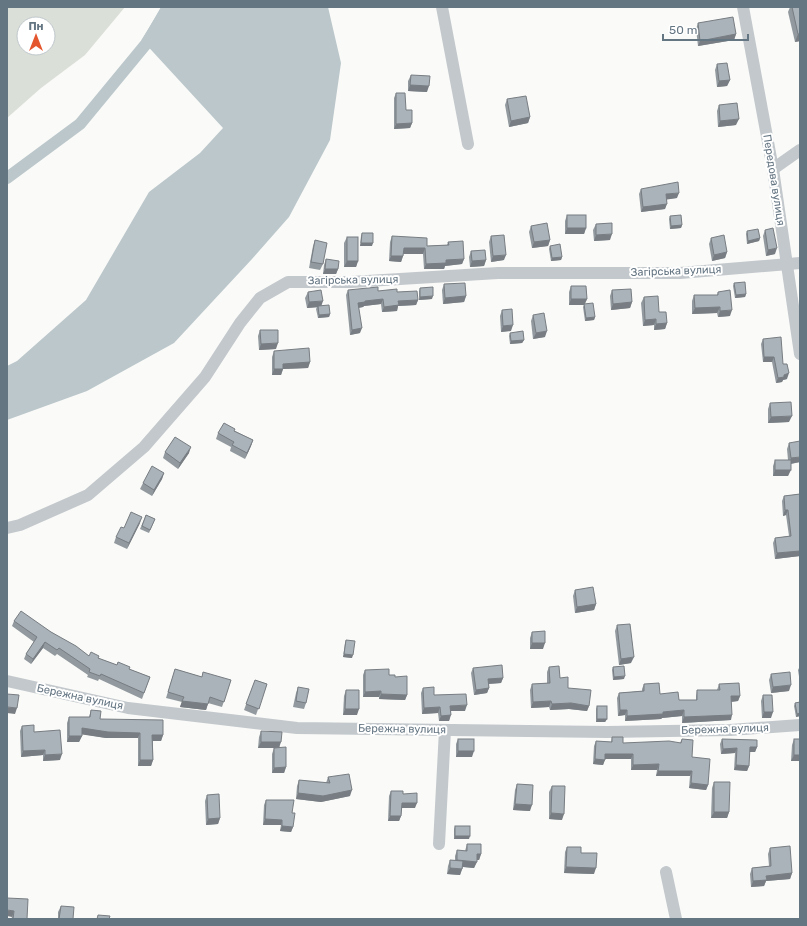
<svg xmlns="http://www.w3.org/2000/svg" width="807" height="926" font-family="Rubik,sans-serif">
<rect width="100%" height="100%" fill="#fafaf8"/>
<!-- green -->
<path fill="#dadfd7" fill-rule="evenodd" d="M 7,7 L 125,7 L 85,55 L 41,88 L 7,118 ZM 24,24 L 48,24 L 48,48 L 24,48 Z"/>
<!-- water -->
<polygon fill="#bbc7cb" points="161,7 328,7 341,63 330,140 289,217 252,259 174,343 87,391 7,420 7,366 17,361 86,300 149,192 200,153 223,128 142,40"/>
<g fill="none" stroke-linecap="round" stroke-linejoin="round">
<!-- canal -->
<polyline stroke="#bbc7cb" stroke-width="12" points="7,178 80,124 146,44 169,7"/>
<!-- minor -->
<g stroke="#c3c8cc" stroke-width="12">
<polyline points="442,7 468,144"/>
<polyline points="743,7 773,169 800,354"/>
<polyline points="773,169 800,150"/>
<polyline points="7,528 20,525 88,495 144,447 205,377 240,323 260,298 288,282 351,282 498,273 680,273 800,263"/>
<polyline points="7,681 128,708 297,728 607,732 730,730 800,725"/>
<polyline points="439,844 445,730"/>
<polyline points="666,872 676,919"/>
</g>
</g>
<!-- wall -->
<g fill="#929a9f">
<polygon points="790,7 800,7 800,41 795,42 788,12"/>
<polygon points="698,23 736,34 734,40 698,46 696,29"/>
<polygon points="717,64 730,80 727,86 717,87 715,70"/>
<polygon points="411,75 427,92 408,91 408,81"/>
<polygon points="396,93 406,110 412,123 410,128 394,129 394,98"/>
<polygon points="507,99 530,117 528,123 509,127 505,105"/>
<polygon points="719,105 736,125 718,127 717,111"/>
<polygon points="641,189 677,198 667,199 665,209 641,212 639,194"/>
<polygon points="567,215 586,228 584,234 565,234 565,221"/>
<polygon points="670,216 682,225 681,228 670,229 669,219"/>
<polygon points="596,224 610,240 594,241 593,230"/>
<polygon points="531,226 550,240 548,246 532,248 529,232"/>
<polygon points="765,230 775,254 766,256 763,236"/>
<polygon points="747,231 760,238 759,241 747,244 746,234"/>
<polygon points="362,233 372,246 360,246 361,236"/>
<polygon points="392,236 427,246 447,245 448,242 464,259 462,264 445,266 444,269 424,269 423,254 403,254 403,256 401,262 389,261 390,242"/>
<polygon points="491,236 504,260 491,262 489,242"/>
<polygon points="347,237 358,261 356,267 344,267 344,243"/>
<polygon points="711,238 727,252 725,258 712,261 709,244"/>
<polygon points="315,240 323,264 320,270 309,268 313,246"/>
<polygon points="550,246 562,257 561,260 551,261 549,249"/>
<polygon points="471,251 486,260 484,266 470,267 469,257"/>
<polygon points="326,259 338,269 336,274 323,274 324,265"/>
<polygon points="734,283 746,294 745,297 735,298 733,286"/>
<polygon points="444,284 466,296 464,302 443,304 442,290"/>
<polygon points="571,286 587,299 585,304 595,317 594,320 585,321 583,307 584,305 569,305 569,292"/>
<polygon points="420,288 432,299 419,300 419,291"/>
<polygon points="348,290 397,292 418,300 416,305 398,306 397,311 382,312 381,304 364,306 363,307 359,308 360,333 350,335 346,295"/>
<polygon points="612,290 632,302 630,308 611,310 610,296"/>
<polygon points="308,292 321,306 330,314 329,317 318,318 316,309 317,307 307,308 305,298"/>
<polygon points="718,292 730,316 718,317 717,313 692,314 692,301 694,295 717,295"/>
<polygon points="644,297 659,312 667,323 665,329 654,330 654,325 643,326 641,303"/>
<polygon points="502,310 511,331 501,332 500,316"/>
<polygon points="533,315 545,337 533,339 531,321"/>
<polygon points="260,330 276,349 259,350 258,336"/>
<polygon points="510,333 524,340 522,343 510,344 509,336"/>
<polygon points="763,339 783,364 787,379 783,380 782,382 776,383 772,362 763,362 761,344"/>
<polygon points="274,351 310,362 308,368 283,369 281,375 272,375 272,357"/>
<polygon points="770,403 789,422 768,423 768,409"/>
<polygon points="235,431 253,440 251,446 245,459 230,451 231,447 216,439 218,433"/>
<polygon points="789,443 800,462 791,464 788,476 773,476 773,466 775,460 788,460 787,449"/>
<polygon points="165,452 189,453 178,469 163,458"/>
<polygon points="164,473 162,479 152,496 140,489 143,483"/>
<polygon points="800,494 800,556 775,559 773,543 775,538 789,536 786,515 783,516 782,501 784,496"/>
<polygon points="146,515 155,519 149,533 140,529"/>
<polygon points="140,523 127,549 114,543 116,537 124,528"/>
<polygon points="575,590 596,604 594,610 575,613 573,596"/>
<polygon points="14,621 51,632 89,656 98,658 117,665 129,669 150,677 142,699 99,679 98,681 87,677 88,675 57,654 55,656 43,648 31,664 24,659 26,654 34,642 12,626"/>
<polygon points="617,625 631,663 619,665 615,631"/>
<polygon points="532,632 543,649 530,649 530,638"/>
<polygon points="346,640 352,658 343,657 345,643"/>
<polygon points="800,666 800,683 798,670"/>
<polygon points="549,667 568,688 589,706 587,711 569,709 550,710 549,707 531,708 530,690 532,684 547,683 547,672"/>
<polygon points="613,667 624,679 613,680 612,670"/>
<polygon points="473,668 503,678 501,683 489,684 489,688 487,693 474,695 471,673"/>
<polygon points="175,669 202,677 231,680 222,707 208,703 206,710 180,707 182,702 166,698"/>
<polygon points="365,670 389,675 395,677 407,695 405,700 379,699 379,697 363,697 363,675"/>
<polygon points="771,674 789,691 771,693 769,680"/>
<polygon points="255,680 267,684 256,715 244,710"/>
<polygon points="644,684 660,694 679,700 696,700 696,696 697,690 717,690 719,684 740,696 738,701 731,702 731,720 682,723 682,716 662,718 661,719 625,721 625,715 618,716 617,698 619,693 642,691 642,689"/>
<polygon points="298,687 306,703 304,709 293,707 296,693"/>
<polygon points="423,688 434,695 465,711 451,711 449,721 439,721 438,713 422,714 421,693"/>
<polygon points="346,690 357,715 343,715 344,696"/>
<polygon points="763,695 771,718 762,718 761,701"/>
<polygon points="800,702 800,716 796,717 794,706 795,703"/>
<polygon points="597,706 607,719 605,722 596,722 596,709"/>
<polygon points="91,710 100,719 163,735 161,741 153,741 153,760 151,766 138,766 138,738 106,738 82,734 82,736 79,742 67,742 67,723 69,717 89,717"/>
<polygon points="22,726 34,732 60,760 43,761 43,755 21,757 20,731"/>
<polygon points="261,731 280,747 286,767 284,773 272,773 272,754 274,748 258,748 259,737"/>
<polygon points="612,737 623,743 680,743 682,739 692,757 708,785 706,790 689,788 690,776 656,776 657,770 631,770 631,759 605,759 603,765 593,764 594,746 596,741 611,742"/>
<polygon points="458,739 472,757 456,757 456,744"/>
<polygon points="722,739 757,747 755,752 749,752 749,766 747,771 734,770 735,753 721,754 720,744"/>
<polygon points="794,739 800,739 800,761 791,761 792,745"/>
<polygon points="328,777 350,796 321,802 296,799 297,786 299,780 326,783"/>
<polygon points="714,782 729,812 727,818 711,818 712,788"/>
<polygon points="517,784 530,811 513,810 515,790"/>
<polygon points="552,786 562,820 549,819 549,792"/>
<polygon points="391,791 415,808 402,808 401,816 399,821 388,821 389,796"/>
<polygon points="207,795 220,818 218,824 206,825 205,801"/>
<polygon points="266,800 293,827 291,832 280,831 281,825 263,825 264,805"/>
<polygon points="455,826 469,839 454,839 454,829"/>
<polygon points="467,844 481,854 479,860 477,860 474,868 463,867 460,875 447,874 448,866 450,860 455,860 455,856 457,850 465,851"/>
<polygon points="567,847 581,853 594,874 564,873 565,852"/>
<polygon points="770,848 792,873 790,879 766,881 764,886 751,887 750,874 752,868 769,866 768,854"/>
<polygon points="7,898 27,919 11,919 12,917"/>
<polygon points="61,906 73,919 58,919 58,912"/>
</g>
<!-- shaded-wall -->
<g fill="#777d82">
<polygon points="736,34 734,40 698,46 700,41"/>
<polygon points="798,34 800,34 800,41 795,42"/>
<polygon points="730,80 727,86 717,87 719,81"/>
<polygon points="410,85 429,86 427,92 408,91"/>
<polygon points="530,117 528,123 509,127 511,121"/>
<polygon points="739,119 736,125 718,127 720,121"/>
<polygon points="412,123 410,128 394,129 396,124"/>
<polygon points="679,193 677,198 664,200 666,194"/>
<polygon points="667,204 665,209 641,212 643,207"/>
<polygon points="682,225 681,228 670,229 671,226"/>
<polygon points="567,228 586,228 584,234 565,234"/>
<polygon points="612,234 610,240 594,241 596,235"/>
<polygon points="760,238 759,241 747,244 748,241"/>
<polygon points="550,240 548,246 532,248 534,242"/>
<polygon points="361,243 373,243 372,246 360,246"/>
<polygon points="404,248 425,248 423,254 402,254"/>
<polygon points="777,248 775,254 766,256 768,250"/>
<polygon points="727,252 725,258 712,261 714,255"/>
<polygon points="506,255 504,260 491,262 493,256"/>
<polygon points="391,256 403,256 401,262 389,261"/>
<polygon points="562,257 561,260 551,261 552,258"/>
<polygon points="464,259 462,264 445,266 444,269 424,269 426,264 446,260"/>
<polygon points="486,260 484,266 470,267 472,261"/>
<polygon points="347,261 358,261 356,267 344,267"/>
<polygon points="325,269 338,269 336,274 323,274"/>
<polygon points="746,294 745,297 735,298 736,295"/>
<polygon points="433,296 432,299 419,300 420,297"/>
<polygon points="466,296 464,302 443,304 445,298"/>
<polygon points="383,299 381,304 364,306 363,307 356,308 358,303 365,301"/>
<polygon points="571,299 587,299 584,305 569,305"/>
<polygon points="418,300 416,305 398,306 397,311 382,312 384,307 398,301"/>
<polygon points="323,301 321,307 307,308 309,302"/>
<polygon points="632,302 630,308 611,310 613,304"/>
<polygon points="720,307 717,313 692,314 695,308"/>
<polygon points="732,310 730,316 718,317 720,311"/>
<polygon points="330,314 329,317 318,318 319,315"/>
<polygon points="595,317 594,320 585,321 586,318"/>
<polygon points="656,319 654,325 643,326 645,320"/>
<polygon points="667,323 665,329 654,330 656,324"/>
<polygon points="513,325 511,331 501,332 503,326"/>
<polygon points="362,328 360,333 350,335 352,330"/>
<polygon points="547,331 545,337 533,339 536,333"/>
<polygon points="524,340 522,343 510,344 511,341"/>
<polygon points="278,343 276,349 259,350 261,344"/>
<polygon points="764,357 774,357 772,362 763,362"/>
<polygon points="310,362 308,368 283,369 281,375 272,375 274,369 283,364"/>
<polygon points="789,373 787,379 783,380 782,382 776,383 778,378 784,375"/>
<polygon points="792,416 789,422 768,423 771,417"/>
<polygon points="253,440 251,446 245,459 247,453"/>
<polygon points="191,447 189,453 178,469 180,463"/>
<polygon points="800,457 800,462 789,464 791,458"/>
<polygon points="775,470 791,470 788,476 773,476"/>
<polygon points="164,473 162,479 152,496 154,490"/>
<polygon points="785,510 788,510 786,515 783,516"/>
<polygon points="142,517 140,523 127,549 129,543"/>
<polygon points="800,551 800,556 775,559 777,553"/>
<polygon points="596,604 594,610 575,613 577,607"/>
<polygon points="45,642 43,648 31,664 33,659"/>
<polygon points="532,643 545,643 543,649 530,649"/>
<polygon points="344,654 353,655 352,658 343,657"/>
<polygon points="634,657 631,663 619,665 621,659"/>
<polygon points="625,676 624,679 613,680 614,677"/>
<polygon points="503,678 501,683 486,684 488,679"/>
<polygon points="791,685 789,691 771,693 773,687"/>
<polygon points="489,688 487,693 474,695 476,690"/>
<polygon points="381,691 379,697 363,697 365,692"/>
<polygon points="381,694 407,695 405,700 379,699"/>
<polygon points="731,696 740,696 738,701 729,702"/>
<polygon points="182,701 208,704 206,710 180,707"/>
<polygon points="551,701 549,707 531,708 533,702"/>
<polygon points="571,703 589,706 587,711 569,709 550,710 552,704"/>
<polygon points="467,705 465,711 448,711 450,706"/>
<polygon points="7,707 17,708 15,714 7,713"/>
<polygon points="440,707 438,713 422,714 424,708"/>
<polygon points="345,709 359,709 357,715 343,715"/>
<polygon points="620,710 627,710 625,715 618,716"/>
<polygon points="684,710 682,716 662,718 661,719 625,721 627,716"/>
<polygon points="764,712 773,712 771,718 762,718"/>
<polygon points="800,713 800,716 796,717 797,714"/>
<polygon points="451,715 449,721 439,721 441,716"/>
<polygon points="732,715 731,720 682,723 684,717"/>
<polygon points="597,719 607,719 605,722 596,722"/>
<polygon points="82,728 140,733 138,738 106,738 79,734"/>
<polygon points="152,735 163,735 161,741 150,741"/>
<polygon points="69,736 82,736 79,742 67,742"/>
<polygon points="261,742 281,742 279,748 258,748"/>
<polygon points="750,747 757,747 755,752 748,752"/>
<polygon points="737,748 735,753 721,754 723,749"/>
<polygon points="45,750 43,755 21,757 23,751"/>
<polygon points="458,751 474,751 472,757 456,757"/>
<polygon points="62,754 60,760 43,761 45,755"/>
<polygon points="605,754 633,754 631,759 604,759"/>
<polygon points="794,755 800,755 800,761 791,761"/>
<polygon points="595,759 605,760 603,765 593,764"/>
<polygon points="140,760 153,760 151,766 138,766"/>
<polygon points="659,764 657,770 631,770 633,765"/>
<polygon points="736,765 749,766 747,771 734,770"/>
<polygon points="286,767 284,773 272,773 274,768"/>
<polygon points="658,771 692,771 690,776 656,776"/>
<polygon points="691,783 708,785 706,790 689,788"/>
<polygon points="352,790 350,796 321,802 296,799 298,793"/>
<polygon points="402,803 417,803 415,808 400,808"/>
<polygon points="515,804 532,805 530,811 513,810"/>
<polygon points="714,812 729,812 727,818 711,818"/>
<polygon points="551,813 564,814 562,820 549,819"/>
<polygon points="390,816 401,816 399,821 388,821"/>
<polygon points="220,818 218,824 206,825 208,819"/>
<polygon points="265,819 282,820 281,825 263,825"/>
<polygon points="282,826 293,827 291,832 280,831"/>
<polygon points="455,836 470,836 469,839 454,839"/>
<polygon points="477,854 481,854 479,860 475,860"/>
<polygon points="457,860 477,862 474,868 454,866"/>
<polygon points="566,867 596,868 594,874 564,873"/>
<polygon points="450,868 462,869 460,875 447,874"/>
<polygon points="792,873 790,879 766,881 764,886 751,887 753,881 766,876"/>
<polygon points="7,910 14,911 12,917 7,916"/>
</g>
<!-- building -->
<g fill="#aab3b9" stroke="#777d82">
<polygon points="792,7 800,7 800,34 798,34"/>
<polygon points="733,17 736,34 700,41 698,23"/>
<polygon points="727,63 730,80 719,81 717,64"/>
<polygon points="411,75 430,76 429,86 410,85"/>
<polygon points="396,93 405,93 406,110 412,110 412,123 396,124"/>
<polygon points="526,96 530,117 511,121 507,99"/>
<polygon points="737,103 739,119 720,121 719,105"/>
<polygon points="678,182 679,193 666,194 667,204 643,207 641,189"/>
<rect x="567" y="215" width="19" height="13"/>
<polygon points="681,215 682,225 671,226 670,216"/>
<polygon points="547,223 550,240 534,242 531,226"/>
<polygon points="612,223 612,234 596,235 596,224"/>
<polygon points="773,228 777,248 768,250 765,230"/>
<polygon points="758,229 760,238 748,241 747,231"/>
<polygon points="362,233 373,233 373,243 361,243"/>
<polygon points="504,235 506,255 493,256 491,236"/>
<polygon points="724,235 727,252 714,255 711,238"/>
<polygon points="392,236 427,238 427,246 449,245 448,242 463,241 464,259 446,260 446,263 426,264 425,248 404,248 403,256 391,256"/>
<rect x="347" y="237" width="11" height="24"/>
<polygon points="315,240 327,243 323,264 311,262"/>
<polygon points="560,244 562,257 552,258 550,246"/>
<polygon points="485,250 486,260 472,261 471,251"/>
<polygon points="326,259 339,261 338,269 325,269"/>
<polygon points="745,282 746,294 736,295 734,283"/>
<polygon points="465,283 466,296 445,298 444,284"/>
<polygon points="571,286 586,286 587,299 571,299"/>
<polygon points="378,287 378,291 397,289 397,292 417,291 418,300 398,301 399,305 384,307 383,299 365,301 365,302 358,303 362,328 352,330 348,290"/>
<polygon points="433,287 433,296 420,297 420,288"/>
<polygon points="631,289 632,302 613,304 612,290"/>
<polygon points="321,290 323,301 309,302 308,292"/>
<polygon points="730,290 732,310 720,311 720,307 695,308 694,295 718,295 718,292"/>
<polygon points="658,296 659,312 666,312 667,323 656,324 656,319 645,320 644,297"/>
<polygon points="593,303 595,317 586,318 584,304"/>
<polygon points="329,305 330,314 319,315 318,306"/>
<polygon points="512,309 513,325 503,326 502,310"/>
<polygon points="544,313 547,331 536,333 533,315"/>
<polygon points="260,330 278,330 278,343 261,344"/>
<polygon points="523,331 524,340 511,341 510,333"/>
<polygon points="781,337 783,364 787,364 789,373 784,375 784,377 778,378 774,357 764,357 763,339"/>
<polygon points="309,348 310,362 283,364 283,369 274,369 274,351"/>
<polygon points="791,402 792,416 771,417 770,403"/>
<polygon points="224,423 235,429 234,431 253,440 247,453 232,445 234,442 218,433"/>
<polygon points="175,437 191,447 180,463 165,452"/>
<polygon points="800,441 800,457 791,458 789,443"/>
<rect x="775" y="460" width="16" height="10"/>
<polygon points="152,466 164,473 154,490 143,483"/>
<polygon points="800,494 800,551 777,553 775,538 791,536 788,510 785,510 784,496"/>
<polygon points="131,512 142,517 129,543 116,537 121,527 124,528"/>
<polygon points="146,515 155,519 150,530 142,526"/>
<polygon points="593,587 596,604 577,607 575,590"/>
<polygon points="21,611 51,632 76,646 89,656 91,652 99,656 98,658 117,665 118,662 130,667 129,669 150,677 144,693 101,674 100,676 89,672 90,669 59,648 57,650 45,642 33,659 26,654 37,637 14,621"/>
<polygon points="630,624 634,657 621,659 617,625"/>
<polygon points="545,631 545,643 532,643 532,632"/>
<polygon points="346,640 355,641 353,655 344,654"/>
<polygon points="502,665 503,678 488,679 489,688 476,690 473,668"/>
<polygon points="559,666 560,678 568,677 568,688 591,690 589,706 571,703 552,704 551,701 533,702 532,684 550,683 549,667"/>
<polygon points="624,666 625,676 614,677 613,667"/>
<polygon points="175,669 202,677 203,672 231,680 224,702 210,697 208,704 182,701 184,697 168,692"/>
<polygon points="389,669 389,675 395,675 395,677 407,676 407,695 381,694 381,691 365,692 365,670"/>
<polygon points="790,672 791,685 773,687 771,674"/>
<polygon points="255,680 267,684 259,709 246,704"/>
<polygon points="659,683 660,694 678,692 679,700 697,700 697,690 720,690 719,684 739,683 740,696 731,696 732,715 684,717 684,710 663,712 663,714 627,716 627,710 620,710 619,693 644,691 644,684"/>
<polygon points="298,687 309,689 306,703 296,701"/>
<polygon points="434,687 434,695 466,694 467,705 450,706 451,715 441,716 440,707 424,708 423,688"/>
<polygon points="346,690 359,690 359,709 345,709"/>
<polygon points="7,694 19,695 17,708 7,707"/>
<polygon points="763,695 772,695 773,712 764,712"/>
<polygon points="800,702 800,713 797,714 795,703"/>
<rect x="597" y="706" width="10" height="13"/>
<polygon points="91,710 101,711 100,719 163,720 163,735 152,735 153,760 140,760 140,733 108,732 82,728 82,736 69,736 69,717 90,717"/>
<polygon points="34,725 34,732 60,730 62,754 45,755 45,750 23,751 22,726"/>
<polygon points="261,731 282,732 281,742 261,742"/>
<polygon points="612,737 623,737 623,743 669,741 681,743 682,739 693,740 692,757 710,759 708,785 691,783 692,771 658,771 659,764 633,765 633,754 605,754 605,760 595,759 596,741 612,742"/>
<rect x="458" y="739" width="16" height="12"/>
<polygon points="722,739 757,740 757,747 750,747 749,766 736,765 737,748 723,749"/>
<rect x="794" y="739" width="6" height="16"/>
<polygon points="286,747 286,767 274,768 274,748"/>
<polygon points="349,774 352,790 323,796 298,793 299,780 330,783 328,777"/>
<polygon points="714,782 730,782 729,812 714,812"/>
<polygon points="517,784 533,785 532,805 515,804"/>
<polygon points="552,786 565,786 564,814 551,813"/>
<polygon points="391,791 403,791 403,794 417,793 417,803 402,803 401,816 390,816"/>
<polygon points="219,794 220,818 208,819 207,795"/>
<polygon points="266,800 294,800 292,813 295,813 293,827 282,826 282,820 265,819"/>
<rect x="455" y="826" width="15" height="10"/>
<polygon points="467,844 481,844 481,854 477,854 477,862 457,860 457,850 467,851"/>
<polygon points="790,846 792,873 766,876 767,880 753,881 752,868 771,866 770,848"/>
<polygon points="567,847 581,847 581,853 597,853 596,868 566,867"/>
<polygon points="450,860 463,861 462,869 450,868"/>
<polygon points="7,898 28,899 27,919 13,919 14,911 7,910"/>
<polygon points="61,906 74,907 73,919 59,919"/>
<polygon points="98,915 110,916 109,919 97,919"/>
</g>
<g text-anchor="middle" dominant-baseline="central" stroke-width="4" stroke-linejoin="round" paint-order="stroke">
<!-- street labels -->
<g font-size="11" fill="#657683" stroke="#fff">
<text transform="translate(774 180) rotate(81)">Передова вулиця</text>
<text transform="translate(676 271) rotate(-2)">Загірська вулиця</text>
<text transform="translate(353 280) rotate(-1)">Загірська вулиця</text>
<text transform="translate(80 697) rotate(12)">Бережна вулиця</text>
<text transform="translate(402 729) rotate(1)">Бережна вулиця</text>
<text transform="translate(725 729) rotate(-2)">Бережна вулиця</text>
</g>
</g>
<!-- border -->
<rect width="807" height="926" fill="none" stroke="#657683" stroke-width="16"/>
<!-- north arrow -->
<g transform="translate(36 36)"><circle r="19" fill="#ffffff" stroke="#c1c8cd"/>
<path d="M0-3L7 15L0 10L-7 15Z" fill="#e4572e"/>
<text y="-6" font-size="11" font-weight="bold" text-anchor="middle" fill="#657683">Пн</text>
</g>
<!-- scale -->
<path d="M663 34v6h85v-6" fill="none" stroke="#657683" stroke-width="2"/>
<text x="669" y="34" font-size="12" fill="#657683" stroke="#ffffff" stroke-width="3" paint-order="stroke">50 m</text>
</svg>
